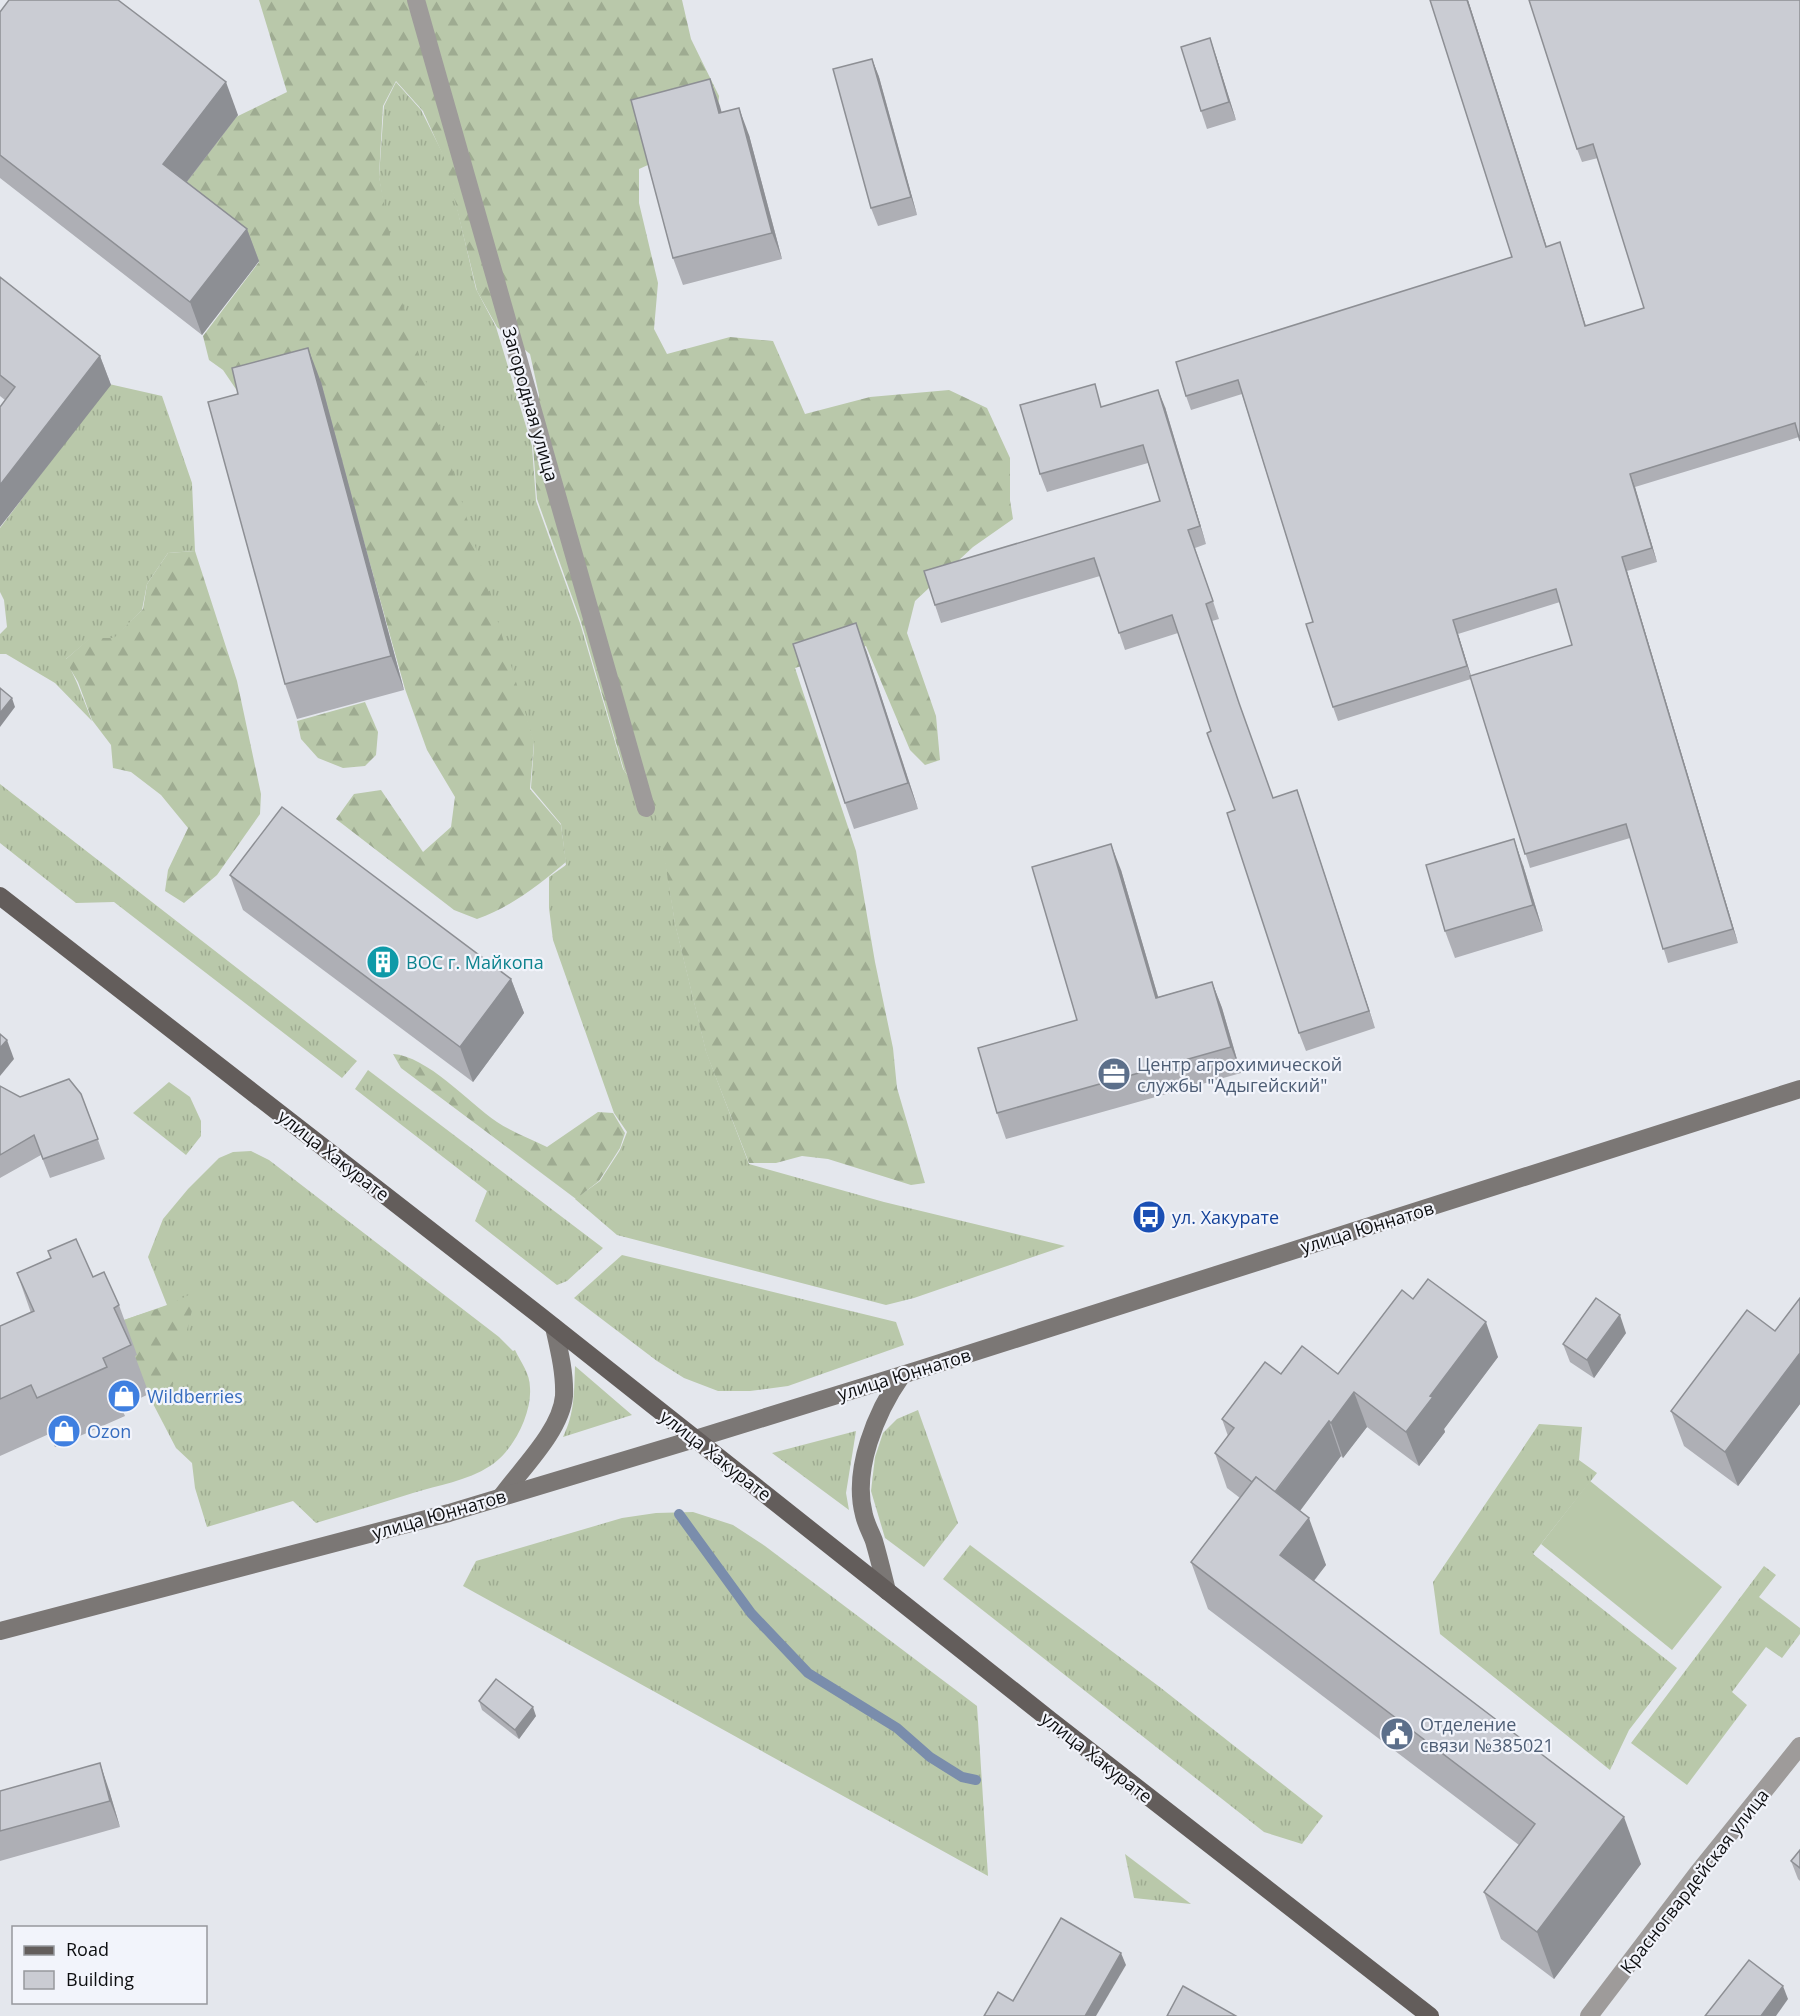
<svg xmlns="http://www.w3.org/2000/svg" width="1800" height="2016" font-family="'Open Sans',sans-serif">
<defs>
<pattern id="grass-tufts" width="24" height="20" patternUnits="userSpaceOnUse" patternTransform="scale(1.5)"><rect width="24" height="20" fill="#b9c8aa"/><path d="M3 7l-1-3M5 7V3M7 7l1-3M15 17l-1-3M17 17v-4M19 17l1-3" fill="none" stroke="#9eab91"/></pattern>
<pattern id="forest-firs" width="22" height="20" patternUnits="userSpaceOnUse" patternTransform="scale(1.5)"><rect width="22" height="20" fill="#b9c8aa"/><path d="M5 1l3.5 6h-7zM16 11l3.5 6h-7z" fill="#9eab91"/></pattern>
</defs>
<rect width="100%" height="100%" fill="#e4e7ed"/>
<!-- grass -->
<g fill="url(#grass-tufts)">
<polygon points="396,82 421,110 446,160 476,289 496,327 532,446 536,501 580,623 623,769 659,819 675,923 706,1051 749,1164 884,1202 1065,1246 914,1298 886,1305 617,1235 575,1199 600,1181 620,1150 627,1132 614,1113 553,940 549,908 549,877 566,865 561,824 531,788 534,744 399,302 379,177 384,106"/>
<polygon points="109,384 162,396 192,483 195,551 168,553 147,584 142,610 114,639 91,638 66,659 77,683 92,721 55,683 6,654 0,654 0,634 7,627 4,600 0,592 0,528"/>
<polygon points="0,784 357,1061 342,1078 114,902 76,903 0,843"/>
<polygon points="368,1070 603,1248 567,1281 557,1285 475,1221 487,1191 355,1089"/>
<polygon points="169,1082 190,1097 201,1121 201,1136 186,1155 133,1113"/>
<path d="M 251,1151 L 269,1160 L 499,1337 L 513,1351 L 515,1350 C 521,1363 530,1373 530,1388 C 532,1414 512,1453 490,1466 C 467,1481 438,1485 413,1493 C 381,1503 349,1513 316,1523 L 293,1501 L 207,1527 L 195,1488 L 192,1463 L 176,1448 L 149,1396 L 132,1358 L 121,1321 L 167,1305 L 148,1257 L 163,1219 L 188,1189 L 219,1158 L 233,1152 Z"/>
<polygon points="622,1255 896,1322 904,1345 788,1386 750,1391 718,1391 684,1378 657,1361 574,1298"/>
<path d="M 575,1366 L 632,1415 L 563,1437 C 575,1413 574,1391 575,1366 Z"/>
<polygon points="918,1410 958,1523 924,1567 885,1538 871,1491 875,1457 883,1433 897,1419"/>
<polygon points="1539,1424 1582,1427 1579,1460 1597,1473 1533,1554 1677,1668 1629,1730 1610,1770 1440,1634 1433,1582"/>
<polygon points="856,1431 846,1493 849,1510 772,1453"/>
<polygon points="693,1512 733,1525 765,1546 977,1706 988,1876 463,1586 476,1561 622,1518 656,1513"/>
<polygon points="970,1545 1161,1688 1323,1816 1302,1844 1264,1832 943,1579"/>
<polygon points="1764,1566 1776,1575 1759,1597 1800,1628 1800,1634 1782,1658 1766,1647 1732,1692 1747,1705 1687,1785 1631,1743"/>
<polygon points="1125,1854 1191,1904 1134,1898"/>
</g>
<!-- forest -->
<g fill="url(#forest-firs)">
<path d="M 259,0 L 682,0 L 691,39 L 719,96 L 717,124 L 668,156 L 639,169 L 639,203 L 658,283 L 654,329 L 667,354 L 730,337 L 773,341 L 805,414 L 870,397 L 949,390 L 987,408 L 1010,458 L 1010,500 L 1013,519 L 973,547 L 915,601 L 907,633 L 936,716 L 940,760 L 925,765 L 910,750 L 866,646 L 795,668 L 856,851 L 875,962 L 893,1048 L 897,1088 L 925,1183 L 911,1185 L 828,1159 L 802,1156 L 776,1163 L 749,1163 L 706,1052 L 675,924 L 658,819 L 624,770 L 581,622 L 537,499 L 533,446 L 539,395 L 530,354 L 497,327 L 477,291 L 445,160 L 423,111 L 396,81 L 383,106 L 379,176 L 402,302 L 534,742 L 530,789 L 561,825 L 566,862 C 539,885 511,907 477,919 L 454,910 L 336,819 L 354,794 L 381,790 L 423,852 L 451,827 L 455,797 L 427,750 L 405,689 L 319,381 L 244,401 L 223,370 L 209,360 L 203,336 L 259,262 L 52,103 L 190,177 L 236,117 L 287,92 Z"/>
<polygon points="195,551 237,681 261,794 260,814 217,875 184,903 165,891 168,870 188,828 161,795 131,772 113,768 111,745 92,720 78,682 65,660 90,638 114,638 143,609 147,584 168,553"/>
<polygon points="365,702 378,732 376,755 365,766 343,768 318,758 301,739 297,721"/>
<path d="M 393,1054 C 427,1056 468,1102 497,1122 C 512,1132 531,1139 547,1147 L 598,1112 L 613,1113 L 625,1133 L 620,1148 L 599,1181 L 576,1199 L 401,1068 Z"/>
<polygon points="197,1291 167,1408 149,1396 132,1358 136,1355 121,1321 166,1306"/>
</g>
<!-- pitch -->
<polygon fill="#b9c8aa" points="1590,1481 1722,1587 1672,1650 1541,1544"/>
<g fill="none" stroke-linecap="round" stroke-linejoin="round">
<!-- stream -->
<polyline stroke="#7a8dac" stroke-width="10" points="679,1514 751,1613 808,1673 897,1728 930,1757 962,1777 976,1780"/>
<!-- street -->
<g stroke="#9e9b9a" stroke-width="18">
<polyline points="416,0 646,808"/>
<polyline points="1589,2016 1697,1874 1800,1746"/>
</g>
<!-- secondary -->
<g stroke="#7b7775" stroke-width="18">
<path d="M 501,1497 C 521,1469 561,1431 564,1396 C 565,1373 559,1349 554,1327"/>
<path d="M 887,1591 C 883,1575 879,1558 874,1541 C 871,1533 866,1524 864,1515 C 852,1470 876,1412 902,1375"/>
<polyline points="0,1631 449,1513 695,1439 918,1370 1800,1089"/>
</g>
<!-- primary -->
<polyline stroke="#635d5b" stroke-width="18" points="0,896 539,1315 1050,1720 1430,2016"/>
</g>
<!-- wall -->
<g fill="#aeafb5" fill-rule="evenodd">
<path d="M 1430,0 L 1468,0 L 1546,246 L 1564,255 L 1586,326 L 1644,308 L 1598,158 L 1582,162 L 1577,149 L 1800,0 L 1799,437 L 1635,487 L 1657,562 L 1627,571 L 1738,943 L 1668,963 L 1630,838 L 1530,868 L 1471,679 L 1338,721 L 1333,707 L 1313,622 L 1242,394 L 1191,410 L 1186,396 L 1512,257 ZM 1560,602 L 1572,645 L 1471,676 L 1458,634 Z"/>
<polygon points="0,12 238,115 187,182 247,229 259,261 202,335 0,178"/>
<polygon points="1216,56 1236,120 1207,129 1201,111"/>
<polygon points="872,59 879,77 917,215 878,226 871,208"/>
<polygon points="710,79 721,113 749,135 782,259 683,285 673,258"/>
<polygon points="0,277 100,356 111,385 5,400 0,396"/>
<polygon points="321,382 404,690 297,719 285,684"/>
<polygon points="1102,407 1165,407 1206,544 1195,548 1219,619 1212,621 1245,721 1273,798 1297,790 1375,1028 1306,1051 1299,1033 1235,810 1211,731 1178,633 1125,650 1100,576 941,623 935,605 1160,501 1148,463 1047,492 1040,474"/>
<polygon points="866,650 918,809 854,829 845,803"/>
<polygon points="1523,865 1543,931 1455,958 1445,931"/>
<polygon points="1121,870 1158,997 1212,982 1222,1008 1241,1073 1006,1139 997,1113 1077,1020"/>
<polygon points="230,875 511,979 524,1013 473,1082 243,910"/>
<polygon points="0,1086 20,1097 81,1094 105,1159 50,1178 41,1155 0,1178"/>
<polygon points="48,1251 93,1277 119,1305 137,1355 135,1356 149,1394 121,1407 125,1416 55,1447 49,1434 0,1456 0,1326 31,1313 17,1273 51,1258"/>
<polygon points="1800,1298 1800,1404 1738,1486 1684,1446 1671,1411 1775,1331"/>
<polygon points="1413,1299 1498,1357 1444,1429 1445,1432 1419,1466 1367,1427 1343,1458 1341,1456 1300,1511 1326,1565 1314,1581 1641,1864 1554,1979 1501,1939 1484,1892 1519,1845 1208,1609 1191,1562 1240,1498 1227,1488 1215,1453 1228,1436 1222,1419 1281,1374 1338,1374"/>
<polygon points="1626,1333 1594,1378 1570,1362 1563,1344"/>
<polygon points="479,1701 536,1716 519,1739 482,1710"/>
<polygon points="109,1790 120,1827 0,1861 0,1791"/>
<polygon points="1800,1850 1800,1881 1798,1879 1791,1861"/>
</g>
<!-- shaded-wall -->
<g fill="#8d8f94">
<polygon points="1467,0 1468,0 1551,260 1546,247"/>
<polygon points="1210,38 1216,56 1236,120 1229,102"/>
<polygon points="872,59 879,77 917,215 911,197"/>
<polygon points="710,79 720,106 729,140 719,113"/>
<polygon points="226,82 238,115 175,197 163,164"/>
<polygon points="739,108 749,135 782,259 772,233"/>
<polygon points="247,229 259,261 202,335 190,302"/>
<polygon points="1560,242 1564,255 1590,340 1585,326"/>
<polygon points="308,348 321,382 404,690 391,656"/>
<polygon points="100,356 111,385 0,527 0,485"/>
<polygon points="1158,390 1165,407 1206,544 1200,526"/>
<polygon points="1630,474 1635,487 1657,562 1652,548"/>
<polygon points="1622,557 1627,571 1738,943 1733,929"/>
<polygon points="1453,620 1458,634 1472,679 1467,666"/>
<polygon points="856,623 866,650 918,809 908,783"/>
<polygon points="12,698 15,707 0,727 0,713"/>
<polygon points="1297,790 1303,808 1375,1028 1369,1011"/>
<polygon points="1514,839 1523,865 1543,931 1533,905"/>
<polygon points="1111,844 1121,870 1166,1024 1156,998"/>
<polygon points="511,979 524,1013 473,1082 460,1047"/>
<polygon points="1212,982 1222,1008 1241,1073 1231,1047"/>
<polygon points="7,1040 14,1059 0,1076 0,1048"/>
<polygon points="1620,1315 1626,1333 1594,1378 1587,1360"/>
<polygon points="1486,1322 1498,1357 1444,1429 1445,1432 1419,1466 1406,1432 1430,1396"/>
<polygon points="1800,1353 1800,1404 1738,1486 1725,1452"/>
<polygon points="1354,1392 1367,1427 1343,1458 1331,1423"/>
<polygon points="1329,1421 1341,1456 1284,1532 1272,1497"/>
<polygon points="1309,1518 1326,1565 1297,1602 1280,1555"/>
<polygon points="533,1707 536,1716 519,1739 515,1730"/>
<polygon points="100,1763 109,1790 120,1827 110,1801"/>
<polygon points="1624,1817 1641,1864 1554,1979 1537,1932"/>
<polygon points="1121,1953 1126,1965 1096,2016 1085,2016"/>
<polygon points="1783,1986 1788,1999 1776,2016 1761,2016"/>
</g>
<!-- building -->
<g fill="#caccd3" stroke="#8d8f94" stroke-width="1.5">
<polygon points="9,0 118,0 226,82 163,164 247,229 190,302 0,155 0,12"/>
<polygon points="1430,0 1467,0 1546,247 1560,242 1585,326 1644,308 1593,144 1577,149 1529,0 1800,0 1800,441 1795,423 1630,474 1652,548 1622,557 1733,929 1663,949 1626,824 1525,854 1470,676 1572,645 1556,589 1453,620 1467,666 1333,707 1306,624 1313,622 1238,380 1186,396 1176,362 1512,257"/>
<polygon points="1210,38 1229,102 1201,111 1181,47"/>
<polygon points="872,59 911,197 871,208 833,69"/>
<polygon points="710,79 719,113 739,108 772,233 673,258 631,100"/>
<polygon points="0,277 100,356 0,485 0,407 15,387 0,375"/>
<polygon points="308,348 391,656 285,684 208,402 238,394 232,368"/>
<polygon points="1095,384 1101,407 1158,390 1200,526 1188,530 1213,601 1206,604 1239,703 1273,798 1297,790 1369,1011 1299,1033 1227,813 1235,810 1207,733 1211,731 1172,615 1119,633 1094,558 935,605 924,571 1160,501 1143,445 1040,474 1020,405"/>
<polygon points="856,623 908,783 845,803 793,644"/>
<polygon points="0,688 12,698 0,713"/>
<polygon points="282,807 511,979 460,1047 230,875"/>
<polygon points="1514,839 1533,905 1445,931 1426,865"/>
<polygon points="1111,844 1156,998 1212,982 1231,1047 997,1113 978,1048 1077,1020 1032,867"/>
<polygon points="0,1034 7,1040 0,1048"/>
<polygon points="69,1079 81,1094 98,1139 43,1159 34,1135 0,1155 0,1086 20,1097"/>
<polygon points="76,1239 93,1277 104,1272 119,1305 114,1308 131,1345 103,1358 107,1367 37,1398 31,1385 0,1399 0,1326 34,1311 17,1273 51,1258 48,1251"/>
<polygon points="1428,1279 1486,1322 1430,1396 1433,1397 1406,1432 1354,1392 1331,1423 1329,1421 1275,1492 1256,1477 1252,1482 1215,1453 1234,1428 1222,1419 1265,1362 1281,1374 1302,1346 1338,1374 1402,1290 1413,1299"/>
<polygon points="1596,1298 1620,1315 1587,1360 1563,1344"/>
<polygon points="1800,1298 1800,1353 1725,1452 1671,1411 1747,1310 1775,1331"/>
<polygon points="1256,1477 1309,1518 1280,1555 1624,1817 1537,1932 1484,1892 1535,1824 1191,1562"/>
<polygon points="496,1679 533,1707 515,1730 479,1701"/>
<polygon points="100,1763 110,1801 0,1831 0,1791"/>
<polygon points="1800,1850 1800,1868 1791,1861"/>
<polygon points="1061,1918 1121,1953 1085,2016 984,2016 998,1992 1013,2001"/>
<polygon points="1749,1960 1783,1986 1761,2016 1705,2016"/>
<polygon points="1183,1986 1236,2016 1167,2016"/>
</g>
<!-- icons -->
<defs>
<g id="building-disc" transform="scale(1.725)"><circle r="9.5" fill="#0f9aa8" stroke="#f2f4fb"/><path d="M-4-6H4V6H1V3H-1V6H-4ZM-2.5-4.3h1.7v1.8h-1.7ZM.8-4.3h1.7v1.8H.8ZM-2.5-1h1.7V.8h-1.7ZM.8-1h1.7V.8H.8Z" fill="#fff"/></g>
<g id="office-disc" transform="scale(1.725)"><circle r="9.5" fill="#5c6f8a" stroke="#f2f4fb"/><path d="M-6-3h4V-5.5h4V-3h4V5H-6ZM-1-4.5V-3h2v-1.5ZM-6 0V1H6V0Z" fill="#fff"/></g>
<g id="bus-disc" transform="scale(1.725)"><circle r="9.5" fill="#1a4fb4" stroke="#f2f4fb"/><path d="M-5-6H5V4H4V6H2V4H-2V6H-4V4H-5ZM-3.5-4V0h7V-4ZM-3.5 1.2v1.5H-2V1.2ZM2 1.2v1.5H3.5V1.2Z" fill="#fff"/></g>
<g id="shop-disc" transform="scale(1.725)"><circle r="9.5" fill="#3f7fe0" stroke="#f2f4fb"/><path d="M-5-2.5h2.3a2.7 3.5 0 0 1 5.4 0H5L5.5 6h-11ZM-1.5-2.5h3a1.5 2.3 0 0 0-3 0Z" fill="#fff"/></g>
<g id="civic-disc" transform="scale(1.725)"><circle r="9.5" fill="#5c6f8a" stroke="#f2f4fb"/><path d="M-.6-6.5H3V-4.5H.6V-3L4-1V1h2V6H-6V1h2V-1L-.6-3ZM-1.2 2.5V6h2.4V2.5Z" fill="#fff"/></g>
</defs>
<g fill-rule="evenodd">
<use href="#building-disc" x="383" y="962"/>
<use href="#office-disc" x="1114" y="1074"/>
<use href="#bus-disc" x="1149" y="1217"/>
<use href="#shop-disc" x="124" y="1396"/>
<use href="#shop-disc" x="64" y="1431"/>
<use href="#civic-disc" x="1397" y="1734"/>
</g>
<g text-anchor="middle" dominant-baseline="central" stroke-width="4.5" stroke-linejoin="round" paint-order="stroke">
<!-- street labels -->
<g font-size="18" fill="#0d0e10" stroke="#f2f4fb">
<text transform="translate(531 404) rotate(74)">Загородная улица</text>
<text transform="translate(334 1155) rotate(38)">улица Хакурате</text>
<text transform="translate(1367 1227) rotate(-17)">улица Юннатов</text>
<text transform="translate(904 1374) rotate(-17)">улица Юннатов</text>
<text transform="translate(716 1455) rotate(38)">улица Хакурате</text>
<text transform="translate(439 1514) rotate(-16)">улица Юннатов</text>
<text transform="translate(1097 1757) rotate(38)">улица Хакурате</text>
<text transform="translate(1694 1881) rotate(-52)">Красногвардейская улица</text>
</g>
<!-- culture labels -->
<g font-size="18" fill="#0d838f" stroke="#f2f4fb" text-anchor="start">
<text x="406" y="962">ВОС г. Майкопа</text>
</g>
<!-- service labels -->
<g font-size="18" fill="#4e5e75" stroke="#f2f4fb" text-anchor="start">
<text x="1137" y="1064">Центр агрохимической<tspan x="1137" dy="21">службы "Адыгейский"</tspan></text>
<text x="1420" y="1724">Отделение<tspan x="1420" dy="21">связи №385021</tspan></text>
</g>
<!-- transit labels -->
<g font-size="18" fill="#164399" stroke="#f2f4fb" text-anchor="start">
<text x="1172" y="1217">ул. Хакурате</text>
</g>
<!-- shop labels -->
<g font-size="18" fill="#366cbe" stroke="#f2f4fb" text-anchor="start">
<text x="147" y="1396">Wildberries</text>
<text x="87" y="1431">Ozon</text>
</g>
</g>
<!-- legend -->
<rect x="12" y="1926" width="195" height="78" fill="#f2f4fb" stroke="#96989d" stroke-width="1.5"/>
<rect x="24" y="1946" width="30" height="9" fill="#635d5b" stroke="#96989d" stroke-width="1.5"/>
<text x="66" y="1956" font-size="18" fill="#0d0e10">Road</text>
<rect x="24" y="1971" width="30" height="18" fill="#caccd3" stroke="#96989d" stroke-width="1.5"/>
<text x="66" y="1986" font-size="18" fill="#0d0e10">Building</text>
</svg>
